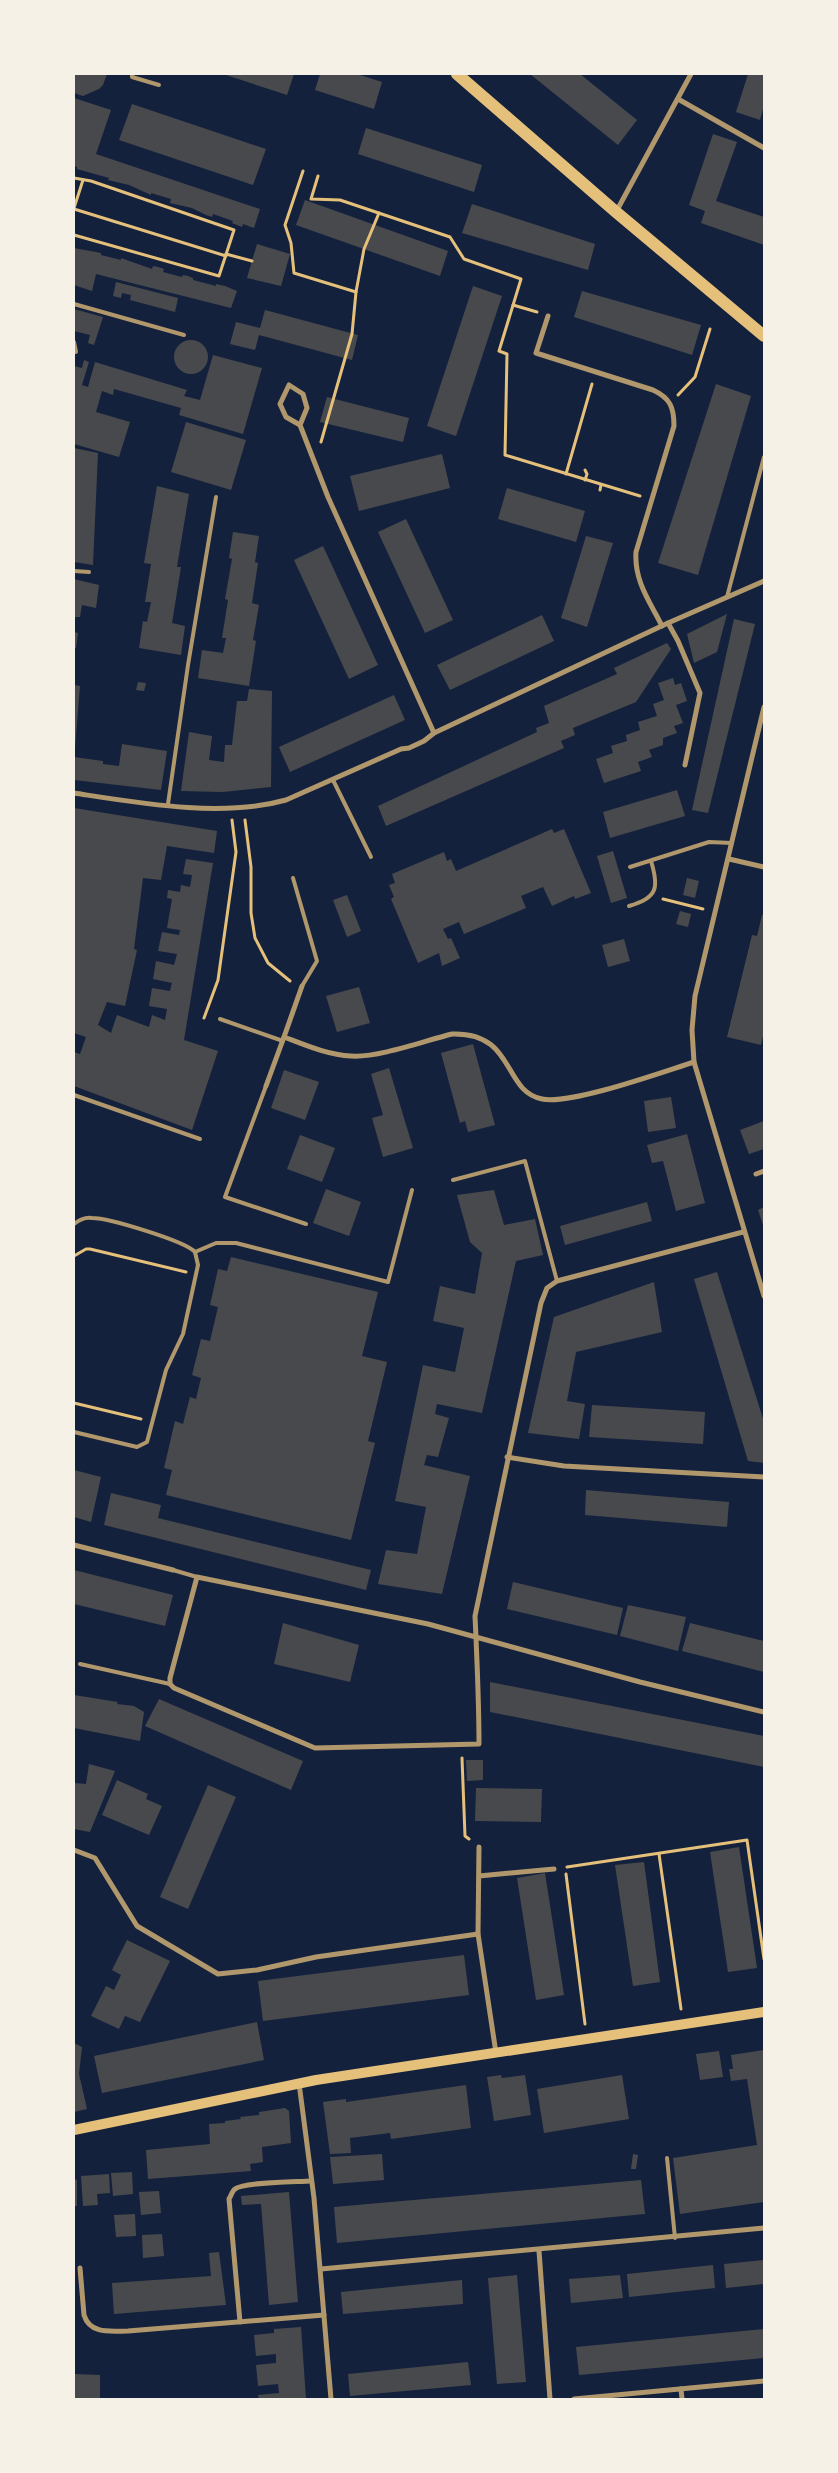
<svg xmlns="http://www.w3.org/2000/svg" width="838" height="2473" font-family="'Noto Sans',sans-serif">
<rect width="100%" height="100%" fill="#14213d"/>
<!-- building -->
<g fill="#48494c">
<polygon points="74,74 107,74 103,85 99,89 83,96 74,93"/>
<polygon points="223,74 294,74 287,95"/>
<polygon points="320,74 357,74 382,82 374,109 315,90"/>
<polygon points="530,74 580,74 637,120 618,145"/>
<polygon points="748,74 764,74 764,106 760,120 736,112"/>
<polygon points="74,98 111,110 96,154 260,209 254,228 243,224 242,227 232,223 233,221 213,214 212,217 206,215 192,208 170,203 171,199 151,193 151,195 129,185 108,180 109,178 77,169 77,167 74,166"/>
<polygon points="132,104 266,149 253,185 119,140"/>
<polygon points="366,128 482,165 474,192 358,154"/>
<polygon points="713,134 737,142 716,201 764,217 764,245 701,223 705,211 689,205"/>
<polygon points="305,200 448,251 440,276 296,225"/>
<polygon points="472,204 595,244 588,270 462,233"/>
<polygon points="257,244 290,254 281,286 247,278"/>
<polygon points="74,248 101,253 101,255 121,260 121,258 152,269 153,266 158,267 164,269 163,272 182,277 183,275 188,276 193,278 193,280 216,286 216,284 225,286 237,291 231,308 96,274 92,291 74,285"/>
<polygon points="116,282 178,298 175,312 130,300 131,295 122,293 121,298 113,296"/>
<polygon points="473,286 502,296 456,436 427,426"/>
<polygon points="582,291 701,325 692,355 574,317"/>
<polygon points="74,309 103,317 94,345 88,343 90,335 74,331"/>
<polygon points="265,310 358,335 352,360 259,335 255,350 230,344 236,322 260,328"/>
<circle cx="191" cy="357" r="17"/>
<polygon points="213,355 262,368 243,434 179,415 181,408 114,389 113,395 102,391 96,412 130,422 119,457 74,444 74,366 82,368 84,360 89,362 82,385 88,387 95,362 187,390 184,396 200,400"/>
<polygon points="716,384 751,396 698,575 658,563"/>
<polygon points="327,397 409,418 403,442 320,422"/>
<polygon points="186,422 246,440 231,490 171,472"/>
<polygon points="74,448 98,453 93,565 74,562"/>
<polygon points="442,454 450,488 359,511 350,476"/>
<polygon points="157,486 189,494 177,567 181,567 172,623 185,626 181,655 139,648 143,621 147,622 151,602 145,602 151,564 144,563"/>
<polygon points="507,488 585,511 576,542 498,519"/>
<polygon points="406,519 453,620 425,633 378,532"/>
<polygon points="233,532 259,536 255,562 258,563 252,603 259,605 253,640 256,641 249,686 198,678 202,650 223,653 226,638 222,638 228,600 225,599 232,559 229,558"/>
<polygon points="586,536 613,543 587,627 561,618"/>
<polygon points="323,546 378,665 349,679 294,560"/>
<polygon points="74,579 99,585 96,608 82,605 80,617 74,617"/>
<polygon points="727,614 717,652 694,663 687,634"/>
<polygon points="542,615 554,641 450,690 437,665"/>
<polygon points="734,619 755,624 708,813 692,810"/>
<polygon points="74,632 78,633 76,648 74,648"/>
<polygon points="667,643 671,649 636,702 573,728 575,735 561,741 564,748 386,826 378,806 537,732 536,728 549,723 544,706 617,674 614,668"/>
<polygon points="673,678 675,685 681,683 687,701 676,705 683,723 674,726 677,733 663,738 663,745 649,750 652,757 638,762 641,771 604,783 596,759 613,753 611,746 627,741 626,735 640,730 638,722 657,716 653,704 664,700 658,683"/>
<polygon points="138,682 146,683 144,691 136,690"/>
<polygon points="74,685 80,686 75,748 74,748"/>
<polygon points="249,689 272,691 271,787 223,792 181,791 189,732 212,736 209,760 224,762 225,745 232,745 237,701 247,701"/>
<polygon points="394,695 405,720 290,772 279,747"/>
<polygon points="122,744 167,751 161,790 74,780 74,757 103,761 103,764 119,766"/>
<polygon points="677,790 685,816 610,838 603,812"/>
<polygon points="74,808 217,831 214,853 167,846 161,880 143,878 134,949 137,950 125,1006 107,1002 98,1025 111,1033 117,1015 149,1027 152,1015 165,1020 167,1009 149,1006 152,988 170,991 172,983 153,979 156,961 174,965 177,954 158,951 162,932 179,935 180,930 167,928 172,899 167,898 168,890 180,892 181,885 190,887 192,875 183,874 186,859 213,863 184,1040 218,1051 192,1130 74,1086 74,1052 80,1054 86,1037 74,1033"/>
<polygon points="552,829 554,833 564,829 591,893 575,899 574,896 552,906 543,887 521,896 526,908 464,934 459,922 443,929 448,939 451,938 460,958 442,966 439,953 418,963 391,899 394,897 389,885 395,883 392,874 444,852 447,861 451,859 456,871"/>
<polygon points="613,851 627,898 611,903 597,856"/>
<polygon points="687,878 699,881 695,898 683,895"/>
<polygon points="347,895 361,931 347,937 333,900"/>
<polygon points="680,911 691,914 688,927 676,924"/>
<polygon points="764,914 764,1032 761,1045 727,1037 752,935 757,936 762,915"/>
<polygon points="624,939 630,961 608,967 602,945"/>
<polygon points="359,987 370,1023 337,1032 326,996"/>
<polygon points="473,1044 495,1125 468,1132 465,1121 460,1123 441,1053"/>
<polygon points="389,1068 413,1148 383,1157 372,1118 383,1115 371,1074"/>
<polygon points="284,1070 319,1082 305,1120 271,1108"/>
<polygon points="671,1097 676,1128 648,1132 644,1101"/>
<polygon points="764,1121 764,1149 749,1154 740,1130"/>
<polygon points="687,1134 705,1203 676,1211 663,1161 652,1163 647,1145"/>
<polygon points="300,1135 335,1148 322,1182 287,1169"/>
<polygon points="326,1189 361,1202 349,1236 313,1223"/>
<polygon points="494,1190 504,1225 535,1219 543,1255 516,1261 482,1413 437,1404 435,1414 449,1418 438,1457 427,1455 424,1465 470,1476 442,1594 378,1584 386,1550 417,1554 426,1507 395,1501 423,1365 455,1372 464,1328 433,1321 440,1286 475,1294 482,1253 470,1242 457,1195"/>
<polygon points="647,1202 652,1221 565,1245 560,1226"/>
<polygon points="764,1207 764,1228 758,1210"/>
<polygon points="231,1257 378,1292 362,1356 387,1362 368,1441 375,1443 351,1540 166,1495 172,1470 164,1468 175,1421 183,1424 190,1397 196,1399 201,1378 192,1375 201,1339 210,1341 218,1307 210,1305 218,1269 227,1271"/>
<polygon points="717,1272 764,1422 764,1463 748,1461 694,1279"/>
<polygon points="654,1282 662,1332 576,1352 567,1401 585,1404 579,1439 528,1433 554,1317"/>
<polygon points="592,1405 705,1412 703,1444 589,1437"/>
<polygon points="74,1470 101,1477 91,1522 74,1517"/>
<polygon points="586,1490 729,1502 727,1527 585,1515"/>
<polygon points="111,1493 161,1505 158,1518 371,1570 366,1590 104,1525"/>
<polygon points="74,1570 173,1595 165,1626 74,1604"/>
<polygon points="513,1582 623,1608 617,1635 507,1609"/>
<polygon points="628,1605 686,1617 678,1651 620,1636"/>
<polygon points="283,1623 359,1645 350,1682 274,1664"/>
<polygon points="690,1623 764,1641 764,1672 682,1651"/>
<polygon points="490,1682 764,1736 764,1767 490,1712"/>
<polygon points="74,1695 118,1702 117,1704 134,1706 144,1712 140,1741 74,1728"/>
<polygon points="159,1699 303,1761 291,1790 145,1726"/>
<polygon points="466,1760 483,1760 483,1780 467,1781"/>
<polygon points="89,1764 115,1771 90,1832 74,1829 74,1783 86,1784"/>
<polygon points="117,1780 148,1794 146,1799 162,1806 149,1835 102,1815"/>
<polygon points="208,1785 236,1797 188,1909 160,1897"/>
<polygon points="476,1788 542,1789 541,1822 475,1821"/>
<polygon points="739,1847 757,1968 728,1972 710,1852"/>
<polygon points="644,1862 660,1982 633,1986 615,1865"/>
<polygon points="545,1873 564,1995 536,2000 517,1878"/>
<polygon points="127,1940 170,1961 140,2022 125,2016 119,2029 91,2016 106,1986 114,1990 121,1975 112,1970"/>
<polygon points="464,1955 469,1995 263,2021 258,1981"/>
<polygon points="257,2022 264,2060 102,2093 94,2056"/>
<polygon points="74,2043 82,2047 79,2074 87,2109 74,2112"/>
<polygon points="764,2050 764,2202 680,2214 673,2158 757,2145 747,2079 731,2081 729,2069 733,2069 731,2055"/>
<polygon points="719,2051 723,2077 700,2080 696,2054"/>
<polygon points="501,2075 502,2078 525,2075 531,2115 494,2121 487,2077"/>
<polygon points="622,2075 629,2119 544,2133 537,2089"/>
<polygon points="466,2085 471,2128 391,2139 390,2133 350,2138 351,2153 330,2154 323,2102 346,2099 346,2102"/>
<polygon points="285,2108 289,2111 291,2143 262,2147 263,2162 250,2164 251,2171 148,2179 146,2150 210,2144 209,2124 225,2123 225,2121 241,2119 240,2117 259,2115 259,2112"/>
<polygon points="382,2154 384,2180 333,2184 330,2157"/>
<polygon points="633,2154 638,2155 636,2169 631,2169"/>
<polygon points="132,2172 133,2194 113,2196 111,2173"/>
<polygon points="109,2174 110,2193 97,2194 98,2205 83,2206 81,2176"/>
<polygon points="74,2179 77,2180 77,2206 74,2206"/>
<polygon points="641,2180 645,2214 337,2243 334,2207"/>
<polygon points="159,2191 161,2213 141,2215 139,2192"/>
<polygon points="289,2192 298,2302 269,2305 261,2204 242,2205 241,2196"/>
<polygon points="135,2214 136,2236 116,2237 114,2215"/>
<polygon points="162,2234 164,2256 143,2258 142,2235"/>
<polygon points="219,2252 226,2305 114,2314 112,2283 211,2276 209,2253"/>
<polygon points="764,2260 764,2284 726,2288 724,2264"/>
<polygon points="713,2265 715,2288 629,2297 627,2274"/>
<polygon points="517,2275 526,2382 497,2384 488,2278"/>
<polygon points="620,2275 623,2298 571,2303 569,2279"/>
<polygon points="462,2280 463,2304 343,2314 341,2292"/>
<polygon points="301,2327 306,2399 259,2399 258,2395 279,2393 278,2384 258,2386 256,2365 276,2363 276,2354 256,2356 254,2335 274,2333 274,2329"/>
<polygon points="764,2329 764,2358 579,2375 576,2347"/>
<polygon points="468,2362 471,2385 350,2396 348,2374"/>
<polygon points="74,2374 100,2375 100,2399 74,2399"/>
</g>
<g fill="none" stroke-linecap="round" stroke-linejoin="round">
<!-- path -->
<g stroke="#e5c07b" stroke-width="3">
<polyline points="303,171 285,225 291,243 294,273 356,292"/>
<polyline points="318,176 311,199 340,200 450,237 464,259 521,279 499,351 507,354 505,455 640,496"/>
<polyline points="74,178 91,181 234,230 219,276 74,235"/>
<polyline points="74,208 83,180"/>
<polyline points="74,209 226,256"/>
<polyline points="226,254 252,261"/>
<polyline points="513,305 537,312"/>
<polyline points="678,395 695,377 710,329"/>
<polyline points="321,442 352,334 356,292 364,249 379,213"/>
<polyline points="585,470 587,474 585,480"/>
<polyline points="566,474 592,384"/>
<polyline points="600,490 601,485"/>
<polyline points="245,820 251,867 251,913 255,938 268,963 290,981"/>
<polyline points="663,899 703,909"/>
<polyline points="204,1018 218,980 236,852 232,820"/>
<polyline points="74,1256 86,1249 90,1249 186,1272"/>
<polyline points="74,1403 141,1419"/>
<polyline points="462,1758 465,1836 469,1839"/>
<polyline points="659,1854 681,2009"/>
<polyline points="567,1867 747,1840 764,1959"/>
<polyline points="566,1874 585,2024"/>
</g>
<!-- service -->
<g stroke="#b1986c" stroke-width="4">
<polyline points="132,74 132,77 159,85"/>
<polyline points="74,304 184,335"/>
<polyline points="74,342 76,352"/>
<polyline points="74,571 89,572"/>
<polyline points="727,597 764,457"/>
<polyline points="333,780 371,857"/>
<polyline points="168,804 188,665 216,497"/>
<polyline points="630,867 709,842 732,843"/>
<polyline points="293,878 317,961 302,986"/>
<path d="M 629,906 C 658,898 659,887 651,861"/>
<polyline points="220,1019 283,1041"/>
<polyline points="266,1086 225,1197 306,1224"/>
<polyline points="74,1095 200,1139"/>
<polyline points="453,1180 525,1161 557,1281"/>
<path d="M 74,1224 C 79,1220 85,1217 92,1218 C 109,1218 185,1241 195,1252 L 198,1265 L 183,1334 L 166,1370 L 147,1442 L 137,1447 L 74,1432"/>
<polyline points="195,1252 216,1243 236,1243 388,1282 412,1190"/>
<polyline points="173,1570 197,1577"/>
<polyline points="80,1664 170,1684"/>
<polyline points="667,2158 675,2238"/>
</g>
<!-- minor -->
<g stroke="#b1986c" stroke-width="5">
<polyline points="678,99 764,148"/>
<polyline points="616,212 691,74"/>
<path d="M 548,316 L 536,353 L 653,390 C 670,398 674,407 674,426 L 636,552 C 634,581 650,602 662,626"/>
<polyline points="300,425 307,408 303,394 289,385 280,404 286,417 300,425 328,497 434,733"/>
<polyline points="668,623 678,641 700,693 685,765"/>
<polyline points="764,707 695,996 692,1030 694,1062 764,1296"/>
<path d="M 74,793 C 139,803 222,818 286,800 L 401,749 L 409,748 L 424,741 L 434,733 L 668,623 L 764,581"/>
<polyline points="729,859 764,867"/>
<path d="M 302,986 L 284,1037 C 305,1045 328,1055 351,1056 C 378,1058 424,1041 452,1034 C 516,1032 502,1091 542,1099 C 571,1105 662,1072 694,1062"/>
<polyline points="266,1086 284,1037"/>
<polyline points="756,1174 764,1171"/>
<path d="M 743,1232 L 557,1281 L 547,1288 L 541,1303 L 475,1616 C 477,1659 479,1701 479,1744 L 315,1748 L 174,1688 L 170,1684 L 170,1678 L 197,1577 L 428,1624 L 640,1682 L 764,1712"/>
<polyline points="507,1457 564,1466 764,1477"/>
<polyline points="74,1545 173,1570"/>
<polyline points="479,1847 478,1934 496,2053"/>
<polyline points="74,1850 95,1858 137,1926 218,1974 257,1970 316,1957 478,1934"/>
<polyline points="479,1876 554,1869"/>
<polyline points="299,2083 314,2198 331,2399"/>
<polyline points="539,2251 550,2399"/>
<path d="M 80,2268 L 84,2315 C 90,2335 112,2331 128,2331 L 324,2315"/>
<polyline points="321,2269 764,2228"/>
<path d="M 240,2322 L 229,2199 C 231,2196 232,2191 235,2189 C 243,2182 298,2182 311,2181"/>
<polyline points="681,2389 682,2399"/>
<polyline points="574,2399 764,2381"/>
</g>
<!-- secondary -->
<polyline stroke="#e5c07b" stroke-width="10" points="74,2130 316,2080 764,2012"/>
<!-- primary -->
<polyline stroke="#e5c07b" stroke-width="12" points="457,74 616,212 764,336"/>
</g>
<!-- border -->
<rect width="838" height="2473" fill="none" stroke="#f6f1e7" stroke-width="150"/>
</svg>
